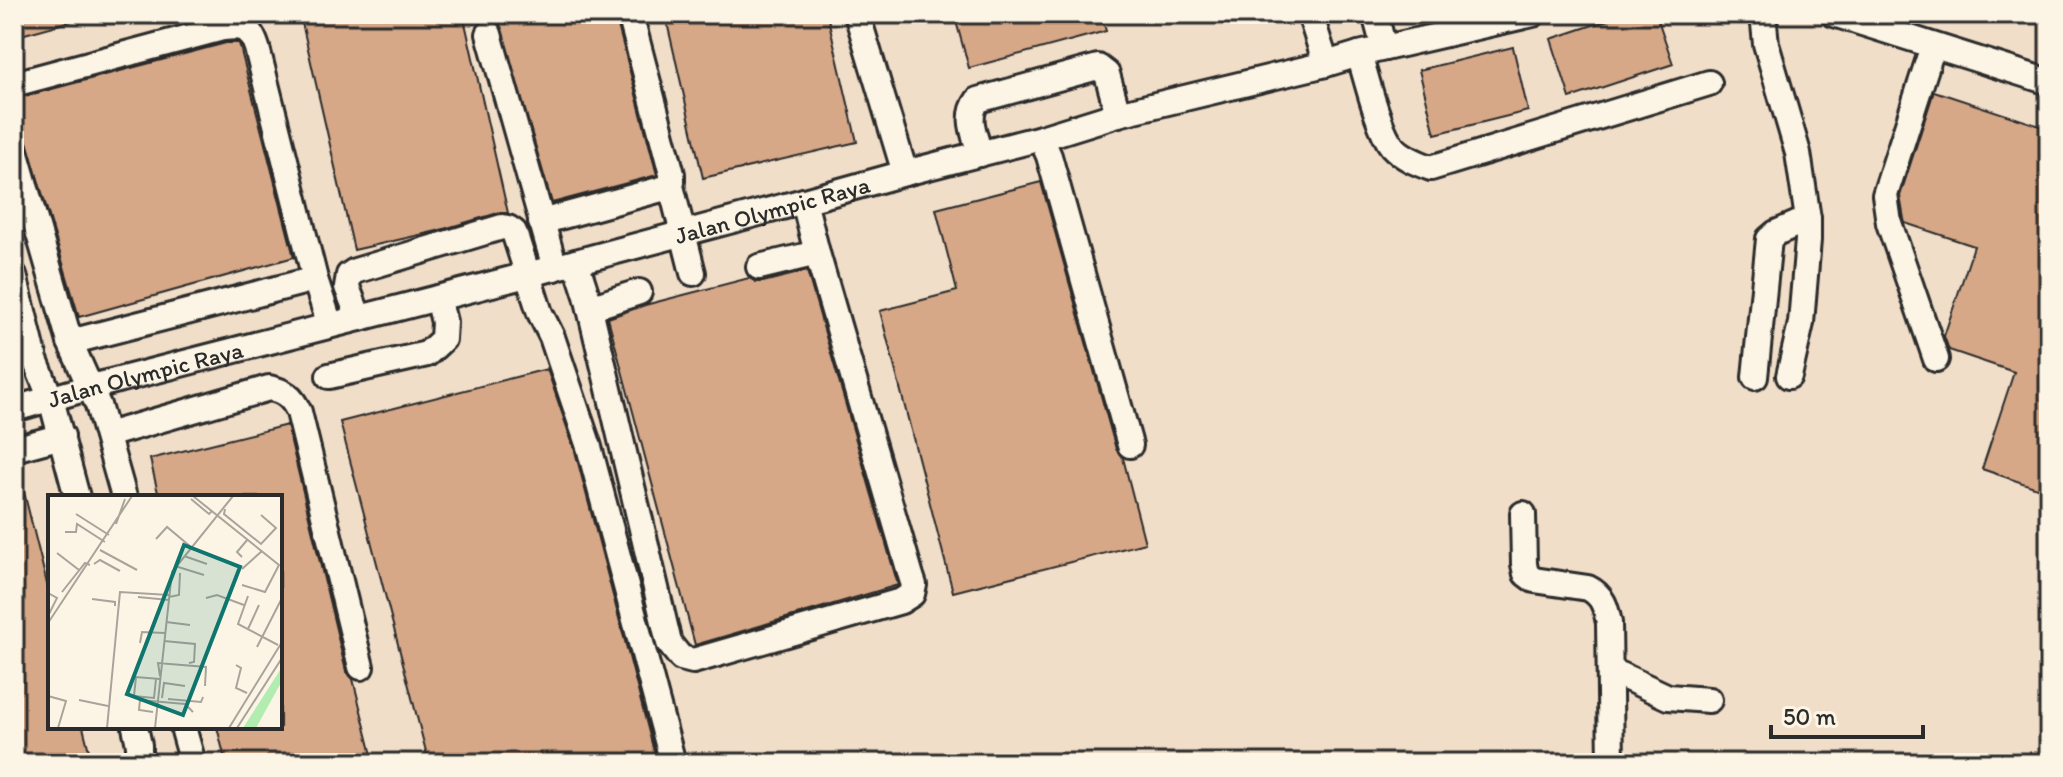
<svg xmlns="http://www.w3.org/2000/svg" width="2063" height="777" font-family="Itim,sans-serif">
<rect width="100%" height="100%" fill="#fcf5e5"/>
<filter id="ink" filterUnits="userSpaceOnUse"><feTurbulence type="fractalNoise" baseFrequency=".0125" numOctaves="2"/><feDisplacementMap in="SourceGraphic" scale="16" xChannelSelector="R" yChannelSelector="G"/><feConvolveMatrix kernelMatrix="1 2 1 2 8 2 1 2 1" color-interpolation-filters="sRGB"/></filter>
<g filter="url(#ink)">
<!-- built -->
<path fill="#f1dec9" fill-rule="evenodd" d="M 14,14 L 2049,14 L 2049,763 L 14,763 ZM 50,497 L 280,497 L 280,727 L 50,727 Z"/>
<!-- building -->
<g fill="#d6a888" stroke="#2b2b2b" stroke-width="2">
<polygon points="14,14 78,14 79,19 14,37"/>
<polygon points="300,14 463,14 508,213 498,213 437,231 354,250"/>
<polygon points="497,14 615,14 657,175 552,203"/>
<polygon points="665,14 827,14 857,142 703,178"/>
<polygon points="954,14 1101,14 1106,31 969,68"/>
<polygon points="1626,14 1656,14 1673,64 1570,98 1551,39"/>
<polygon points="226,43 239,43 294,257 79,317 14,99"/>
<polygon points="1513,47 1528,111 1435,134 1419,70"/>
<polygon points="1934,91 2049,129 2049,492 1982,469 2014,372 1949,350 1944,336 1974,246 1905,223 1904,219 1900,196"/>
<polygon points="1041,182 1116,449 1123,458 1145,543 953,592 880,311 957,291 936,209"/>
<polygon points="807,271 898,585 695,645 608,318 645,305 749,278 756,282 763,282"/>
<polygon points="547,369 575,451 657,763 429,763 340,422"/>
<polygon points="287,425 346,671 353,679 374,763 226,763 217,727 280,727 280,497 159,497 150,459"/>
<polygon points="20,476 50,596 50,727 83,727 92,763 17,763 14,751 14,477"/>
</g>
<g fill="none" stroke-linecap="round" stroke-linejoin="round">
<!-- minor casing -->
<g stroke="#2b2b2b" stroke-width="30">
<g id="minor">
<polyline points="630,14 672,174 672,182 669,187"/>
<polyline points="857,14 905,173"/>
<polyline points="1310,14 1326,64"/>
<polyline points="1375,14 1384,48"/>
<polyline points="1763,14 1766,44 1798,153 1808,219 1808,240 1801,323 1789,376"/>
<polyline points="1834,14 2049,82"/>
<polyline points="489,34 555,268"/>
<polyline points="1933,46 1885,195 1889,223 1936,359"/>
<path d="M 1359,54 C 1366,76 1378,129 1392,146 C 1402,157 1417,163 1431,168 L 1709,83"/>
<path d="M 14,84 L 223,28 C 245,26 250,27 257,48 L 315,279 L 330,325"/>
<polyline points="1041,138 1049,156 1130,445"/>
<polyline points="14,147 70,342 315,279"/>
<path d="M 980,154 C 975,134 965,118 978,100 L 1098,67 L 1107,74 L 1118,114"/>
<polyline points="541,222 669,187 672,190 693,273"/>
<polyline points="576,262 587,296 669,643 681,658 693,661 901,601 912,594 914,585 911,576 817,253 804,201"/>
<polyline points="759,267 817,253"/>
<polyline points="14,275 35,360 51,399 77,497"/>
<polyline points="590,308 639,292"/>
<polyline points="359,318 347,287 349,275 355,271 502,227 508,228 514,232 540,313 552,337 589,447 673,763"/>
<polyline points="70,342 98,405 124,497"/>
<polyline points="329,376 427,354 443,339 444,322 438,298"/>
<polyline points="1755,377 1769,239 1776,233 1808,219"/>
<path id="s1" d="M 14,409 L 91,387 L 527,275 L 804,201 L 905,173 L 1041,138 L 1118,114 L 1326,64 L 1359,54 L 1533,14"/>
<path d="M 107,435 L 269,388 C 285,391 292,397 299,412 L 361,667"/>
<polyline points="14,449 62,436"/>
<path d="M 1523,514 L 1524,564 L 1526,574 L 1534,580 L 1588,588 C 1603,595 1606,608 1609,623 L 1611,763"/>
<polyline points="1610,670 1668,697 1709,700"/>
<polyline points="135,727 139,745 139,763"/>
<polyline points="183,727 193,763"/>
</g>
</g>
<!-- minor -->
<use href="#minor" stroke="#fcf5e5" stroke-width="24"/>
</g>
</g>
<g text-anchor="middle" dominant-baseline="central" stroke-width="6" stroke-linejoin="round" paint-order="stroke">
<!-- street labels -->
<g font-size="24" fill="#2b2b2b" stroke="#fcf5e5">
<text stroke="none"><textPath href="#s1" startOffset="784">Jalan Olympic Raya</textPath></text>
<text stroke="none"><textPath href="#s1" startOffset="136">Jalan Olympic Raya</textPath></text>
</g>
</g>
<!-- overview -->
<g transform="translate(48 495)">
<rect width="234" height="234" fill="#fcf5e5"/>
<path d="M 234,172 L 234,186 L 208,233 L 195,233 Z" fill="#b3ecb0"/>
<path fill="none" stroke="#a8a49b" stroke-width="2" d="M 145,1 L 231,70 L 217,97 L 194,90M 143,4 L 161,19 L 164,16M 177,14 L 176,19 L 213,49 L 228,33 L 213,20M 28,19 L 61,40M 68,29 L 77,4M 17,37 L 28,37 L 29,29 L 57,47M 108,44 L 119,32 L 143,52M 52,55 L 89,75M 9,58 L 31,75M 136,61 L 159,69M 194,62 L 189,57 L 200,44M 46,69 L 52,65 L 72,76M 127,71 L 156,80M 194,74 L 214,56M 14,97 L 37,68 L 42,70M 0,98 L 9,103 L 1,119M 200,101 L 190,129 L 230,150M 90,102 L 121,105M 121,102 L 131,100 L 132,78M 158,103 L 169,100 L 196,110M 44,104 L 67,107 L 67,111M 118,127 L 142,130M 0,128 L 84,1M 200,134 L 211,110M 116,146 L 147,149 L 146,167 L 141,168M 92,148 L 94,137 L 117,138M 209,152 L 234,103M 188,170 L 193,173 L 188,193 L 199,198M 112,181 L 110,168 L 158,172 L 157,191M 108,184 L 106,203 L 86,201 L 88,182 L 112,184M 0,201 L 18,206 L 10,233M 114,203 L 116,188 L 137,191M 120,204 L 153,207 L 155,202M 31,205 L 60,211M 105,217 L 91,215 L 92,205 L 137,209 L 145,217M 59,233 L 72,97 L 121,100M 107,233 L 124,77 L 185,1M 181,233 L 234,147M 189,233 L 234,163"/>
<path fill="#0f766e" fill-opacity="0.15" stroke="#0f766e" stroke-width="4" d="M 136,50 L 192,72 L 135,220 L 79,199 Z"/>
<rect width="234" height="234" fill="none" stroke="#2b2b2b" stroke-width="4"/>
</g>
<!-- margin -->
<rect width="2063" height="777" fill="none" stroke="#fcf5e5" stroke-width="48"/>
<rect x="24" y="24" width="2015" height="729" fill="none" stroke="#2b2b2b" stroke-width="3" filter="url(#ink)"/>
<!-- scale -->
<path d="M1771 725v12h152v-12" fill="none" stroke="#2b2b2b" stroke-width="4"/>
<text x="1783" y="725" font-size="24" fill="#2b2b2b" stroke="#fcf5e5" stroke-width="6" paint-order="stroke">50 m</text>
</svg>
